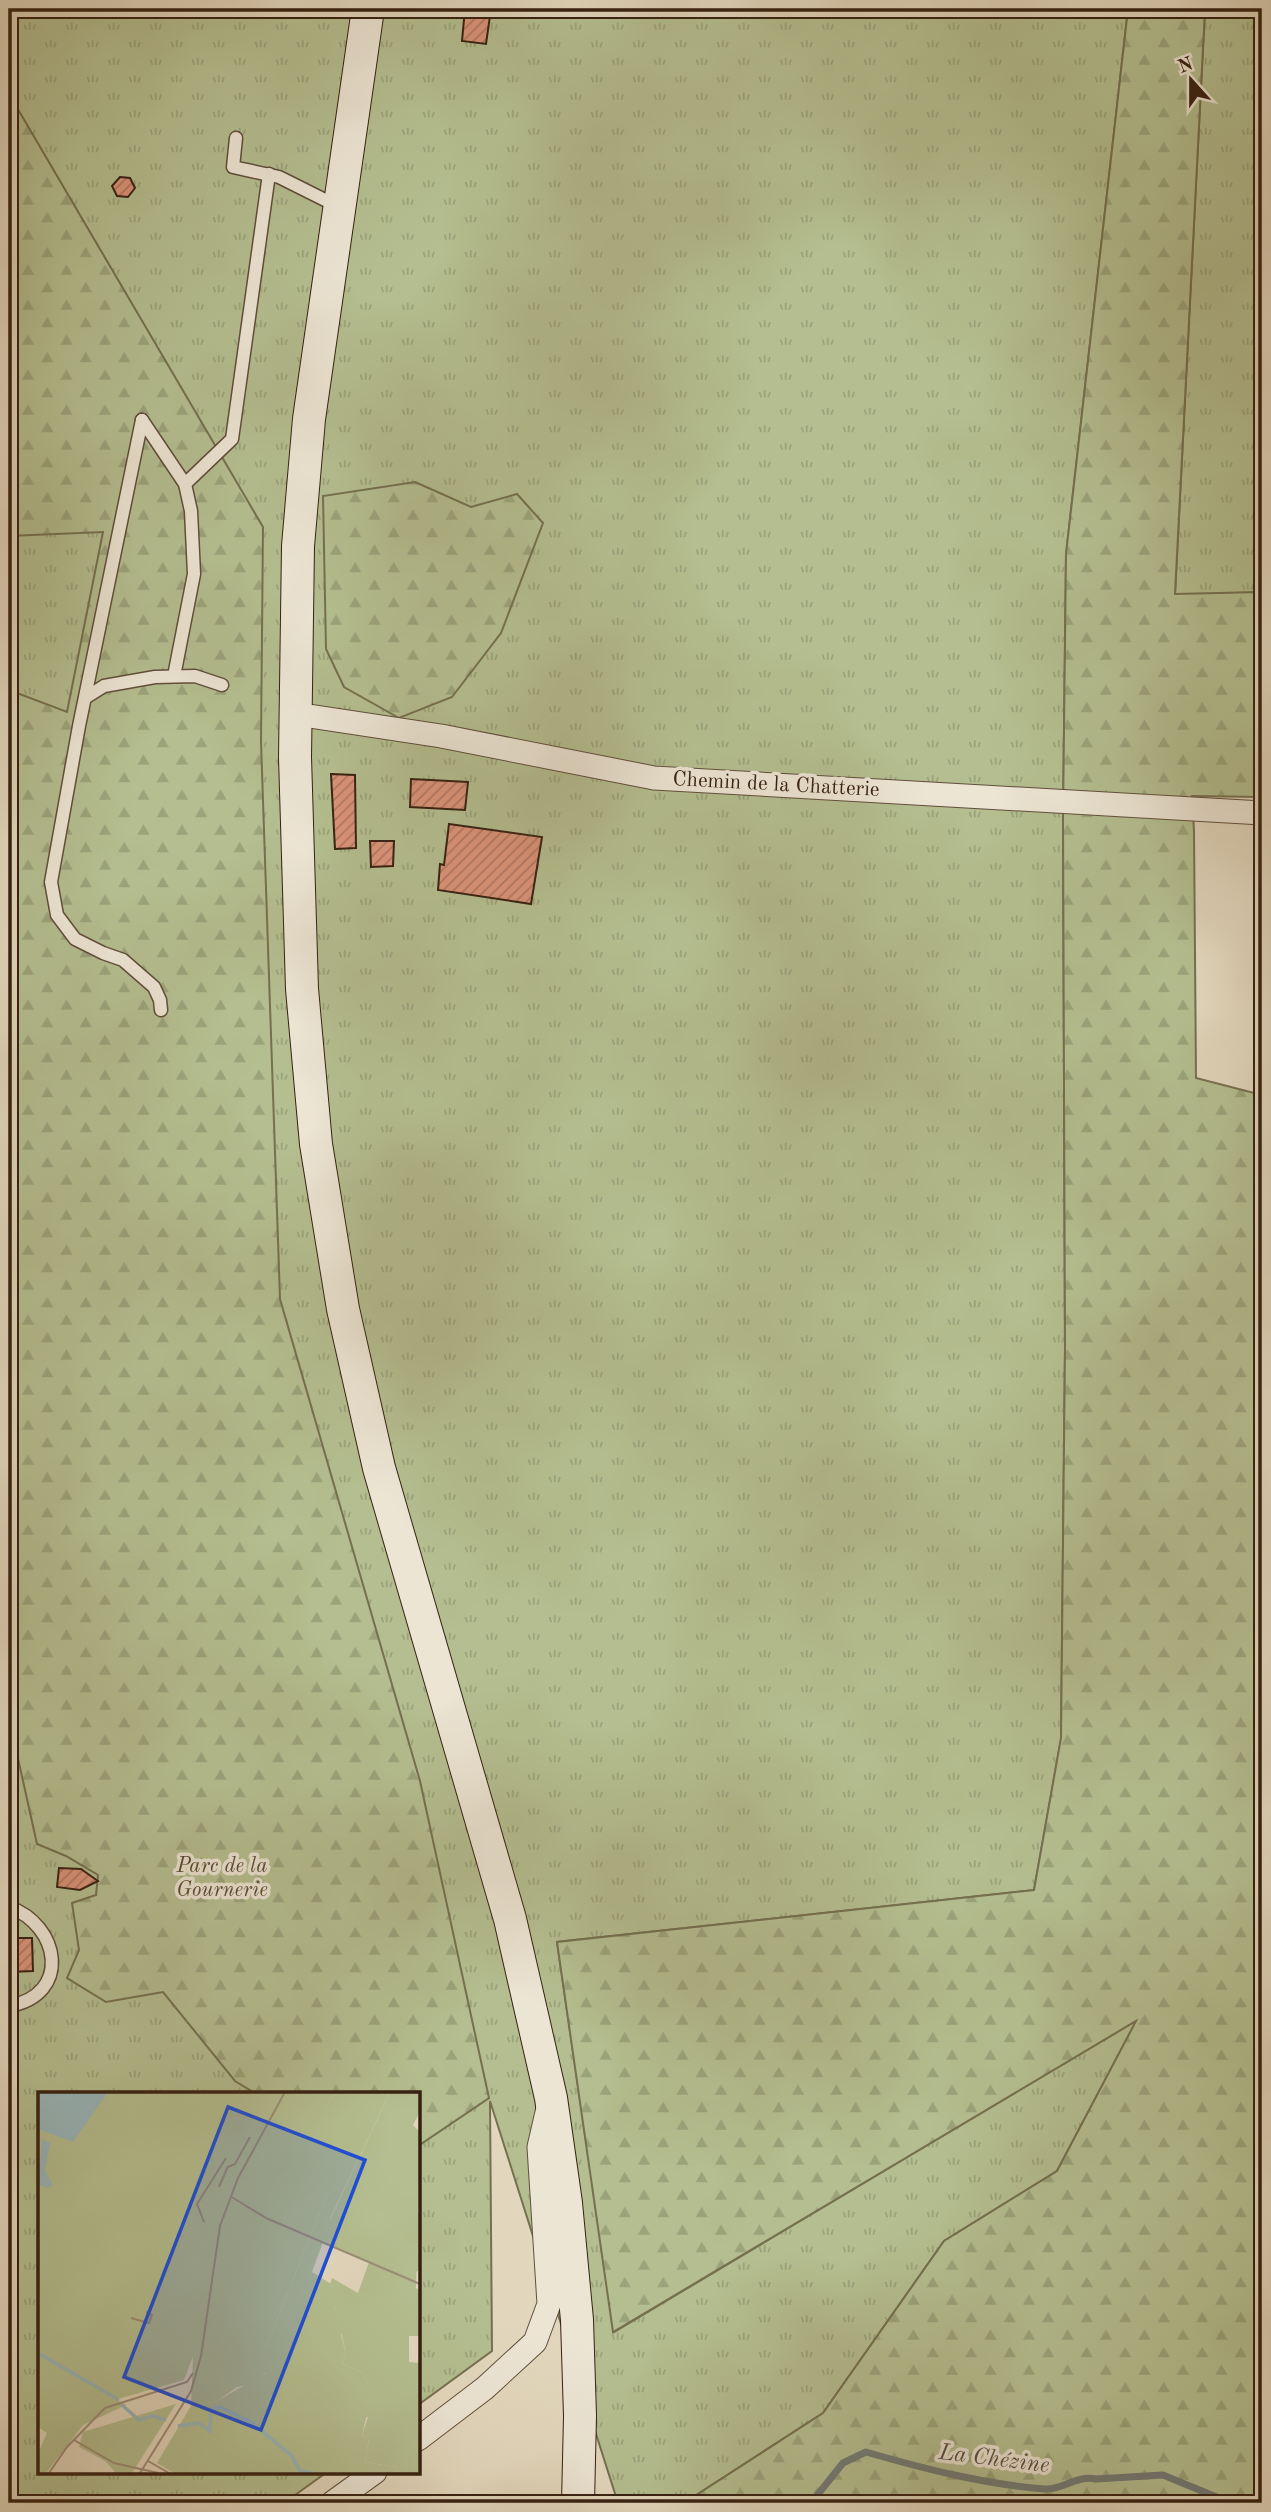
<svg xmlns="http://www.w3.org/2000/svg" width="1271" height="2512" font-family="'Old Standard TT',serif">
<defs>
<pattern id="grass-tufts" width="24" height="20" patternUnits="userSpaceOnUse" patternTransform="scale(1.75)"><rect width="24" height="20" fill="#b4be90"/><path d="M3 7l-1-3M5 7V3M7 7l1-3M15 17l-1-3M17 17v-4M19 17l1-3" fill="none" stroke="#9ba37b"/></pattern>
<pattern id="forest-firs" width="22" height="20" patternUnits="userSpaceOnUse" patternTransform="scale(1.75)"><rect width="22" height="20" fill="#b4be90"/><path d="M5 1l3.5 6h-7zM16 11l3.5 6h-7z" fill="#9ba37b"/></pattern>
<pattern id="building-hatch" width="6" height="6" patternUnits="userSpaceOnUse" patternTransform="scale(1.75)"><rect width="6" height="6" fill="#dc947a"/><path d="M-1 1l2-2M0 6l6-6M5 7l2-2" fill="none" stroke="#b37863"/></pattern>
</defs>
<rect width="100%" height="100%" fill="#e2d7bd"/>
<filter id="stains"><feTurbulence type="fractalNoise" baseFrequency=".00286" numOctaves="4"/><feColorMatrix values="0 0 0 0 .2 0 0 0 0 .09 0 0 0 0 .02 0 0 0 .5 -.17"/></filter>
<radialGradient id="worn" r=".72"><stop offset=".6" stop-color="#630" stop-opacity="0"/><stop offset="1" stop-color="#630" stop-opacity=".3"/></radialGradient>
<!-- grass -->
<g fill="url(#grass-tufts)" stroke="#757050" stroke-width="2">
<polygon points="9,9 710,9 708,18 775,9 1128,9 1066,554 1063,817 1065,1348 1061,1739 1034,1890 557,1942 614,2332 1137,2020 1057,2171 944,2241 823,2413 684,2503 618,2503 490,2101 492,2351 418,2405 418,2094 40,2094 40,2472 327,2472 284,2503 9,2503"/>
<polygon points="1205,9 1262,9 1262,592 1175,595"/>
</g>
<!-- forest -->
<g fill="url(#forest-firs)" stroke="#757050" stroke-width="2">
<polygon points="710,9 775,9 707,18"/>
<polygon points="1128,9 1205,9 1175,594 1262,592 1262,797 1192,796 1194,831 1196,1078 1262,1095 1262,2503 684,2503 823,2413 944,2241 1057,2171 1136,2021 613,2332 557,1942 1034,1890 1061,1738 1065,1348 1063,817 1066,554"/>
<polygon points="9,94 263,527 261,742 280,1299 420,1781 489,2098 418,2146 418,2094 256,2094 235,2081 163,1992 106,2002 67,1978 79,1950 72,1903 96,1895 98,1875 66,1856 37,1844 13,1736 9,1734 9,690 67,712 103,532 9,536 9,227 11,226 9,222"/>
<polygon points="415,482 471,507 517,494 543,523 501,633 452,697 399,718 344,687 326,649 323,496"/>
</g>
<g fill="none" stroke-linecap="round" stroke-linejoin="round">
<!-- stream -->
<path stroke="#717b77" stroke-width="7" d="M 811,2503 L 843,2463 L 866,2452 C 925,2469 983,2484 1045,2489 C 1063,2490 1076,2475 1096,2479 L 1163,2475 L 1231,2503"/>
</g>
<!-- building -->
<g fill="url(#building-hatch)" stroke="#362111" stroke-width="2">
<polygon points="465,9 491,9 486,44 462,41"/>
<polygon points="120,177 130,178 135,188 128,197 117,196 112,186"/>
<polygon points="331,774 355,775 356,848 335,849"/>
<polygon points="411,779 468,782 465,810 410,807"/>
<polygon points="449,824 542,837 531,904 438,890 440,864 444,865"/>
<polygon points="370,841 394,841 393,866 371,867"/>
<polygon points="59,1868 81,1869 98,1881 80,1890 57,1887"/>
<polygon points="9,1938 32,1938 33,1971 9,1972"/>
</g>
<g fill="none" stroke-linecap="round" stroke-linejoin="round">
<!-- service casing -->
<g stroke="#614e3c" stroke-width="15">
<g id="service">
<polyline points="236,138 233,167 279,177 339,207"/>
<polyline points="142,420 79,726 51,882 57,915 75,939 103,953 123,960 154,987 160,1000 161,1010"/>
<polyline points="142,420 185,484 191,511 194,574 174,676"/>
<polyline points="185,484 232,439 269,174"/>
<polyline points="85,698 104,686 155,677 195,676 222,685"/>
<path d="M 9,1907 C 60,1925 72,1995 9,2006"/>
</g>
</g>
<!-- minor casing -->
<g stroke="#614e3c" stroke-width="25">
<g id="minor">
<polyline points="296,714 441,736 654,778 1262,813"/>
<polyline points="418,2439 485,2388 535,2342 549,2304 539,2147 548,2108"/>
<polyline points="332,2503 375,2472"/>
</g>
</g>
<!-- secondary casing -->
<g stroke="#362111" stroke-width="34">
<polyline id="secondary" points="368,9 309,419 298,546 295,757 302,989 316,1144 343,1309 379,1468 510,1919 551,2098 566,2203 577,2320 580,2416 578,2503"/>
</g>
<!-- service -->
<use href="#service" stroke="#ece5d4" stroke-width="12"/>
<!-- minor -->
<use href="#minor" stroke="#ece5d4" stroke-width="23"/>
<!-- secondary -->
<use href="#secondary" stroke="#ece5d4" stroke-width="32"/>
</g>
<g text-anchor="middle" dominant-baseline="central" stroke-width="7" stroke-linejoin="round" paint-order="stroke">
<!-- street labels -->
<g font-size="21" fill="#362111" stroke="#ece5d4">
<text transform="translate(776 785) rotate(3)">Chemin de la Chatterie</text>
</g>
<!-- park labels -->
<g font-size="21" font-style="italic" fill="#564831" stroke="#ece5d4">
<text x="222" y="1866">Parc de la<tspan x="222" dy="24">Gournerie</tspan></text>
</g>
<!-- water labels -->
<g font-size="23" font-style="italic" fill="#534e44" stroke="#ece5d4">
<text transform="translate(994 2459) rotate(7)">La Chézine</text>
</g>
</g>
<!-- overview -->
<g transform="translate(38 2092)">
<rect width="382" height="382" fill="#e2d7bd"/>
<path d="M 0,0 L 299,0 L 266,46 L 314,58 L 282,119 L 232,246 L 223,261 L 160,291 L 229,279 L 214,292 L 199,295 L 179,309 L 153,314 L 155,264 L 146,288 L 80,307 L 0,262 ZM 352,0 L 381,0 L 381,22 L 375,33 L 382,40 L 378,196 L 381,198 L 382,244 L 371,244 L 371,270 L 381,271 L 381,381 L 360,381 L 358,375 L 327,370 L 331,347 L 324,343 L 331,322 L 330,293 L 325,281 L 304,272 L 308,261 L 292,192 L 294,186 L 320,201 L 331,170 L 303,157 L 292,128 Z" fill="#b4be90"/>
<path d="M 70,0 L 183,0 L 197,83 L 167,166 L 156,261 L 141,264 L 125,236 L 116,231 L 123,221 L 118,215 L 120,203 L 103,186 L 103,163 L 57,128 L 102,59 L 93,52 L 97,42 L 69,27 L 51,53 L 35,50 ZM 131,9 L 178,22 L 182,39 L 126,28 ZM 133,60 L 179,77 L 168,94 L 131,68 ZM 138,104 L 149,111 L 139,128 L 110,153 L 109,148 ZM 299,0 L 352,0 L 292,127 L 314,135 L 303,157 L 285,150 L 274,180 L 303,198 L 297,216 L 313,222 L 303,243 L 308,261 L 304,272 L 325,281 L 330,293 L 340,298 L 337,319 L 328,326 L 324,343 L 331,347 L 327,370 L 358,375 L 360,381 L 136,381 L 119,371 L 153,314 L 179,309 L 228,281 L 160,291 L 170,247 L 223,261 L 232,246 L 282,119 L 313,58 L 265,46 ZM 204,82 L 227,94 L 210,109 L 199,103 ZM 356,87 L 355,107 L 381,122 L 381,178 L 363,192 L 351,187 L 360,151 L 327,134 L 331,99 ZM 69,181 L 79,190 L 59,210 L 48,199 L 51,188 ZM 34,238 L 43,238 L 48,247 L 36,282 L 88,313 L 45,333 L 8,381 L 0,381 L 0,361 L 9,341 L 0,335 L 0,259 ZM 138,312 L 94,381 L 78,381 L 67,369 L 41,355 L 45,340 Z" fill="#b4be90" fill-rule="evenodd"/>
<path d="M 1,0 L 70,0 L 35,50 L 0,37 ZM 4,47 L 12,51 L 7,78 L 15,93 L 9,96 L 0,93 Z" fill="#98b7bb"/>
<path fill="none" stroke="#98b7bb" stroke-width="3.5" d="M 0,261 L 81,308M 83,312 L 101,328 L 115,324 L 128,328M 140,334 L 161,331 L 172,339 L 173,318 L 182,315 L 213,330 L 254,364 L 262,379 L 275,381"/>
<path fill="none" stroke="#9d8e78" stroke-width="2" d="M 190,75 L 197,72 L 212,45M 181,95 L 190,74M 192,104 L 228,126 L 382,192M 166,130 L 159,112 L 188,66M 93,226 L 111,231 L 114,223 L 108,220M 36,348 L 76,371 L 120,381M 110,369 L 131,381M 11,381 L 29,355 L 67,316 L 149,290 L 155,281M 102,381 L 153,299 L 163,264 L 182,134 L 200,86 L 247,0"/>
<path fill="#1d4ed8" fill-opacity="0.15" stroke="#1d4ed8" stroke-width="3.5" d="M 190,15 L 327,68 L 223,338 L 86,285 Z"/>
<rect width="382" height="382" fill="none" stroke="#362111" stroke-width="3.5"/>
</g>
<!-- margin -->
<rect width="1271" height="2512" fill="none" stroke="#e2d7bd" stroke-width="35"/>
<rect x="10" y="10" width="1250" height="2491" fill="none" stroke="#362111" stroke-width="3.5"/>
<rect x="18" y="18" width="1236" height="2477" fill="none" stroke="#362111" stroke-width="2"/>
<!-- north arrow -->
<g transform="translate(1191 80) rotate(339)" stroke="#ece5d4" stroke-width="5" paint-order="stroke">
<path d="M0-5L12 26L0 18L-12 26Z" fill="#362111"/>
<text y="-10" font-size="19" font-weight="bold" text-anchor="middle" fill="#362111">N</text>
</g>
<rect width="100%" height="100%" filter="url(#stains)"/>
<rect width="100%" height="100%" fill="url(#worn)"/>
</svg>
